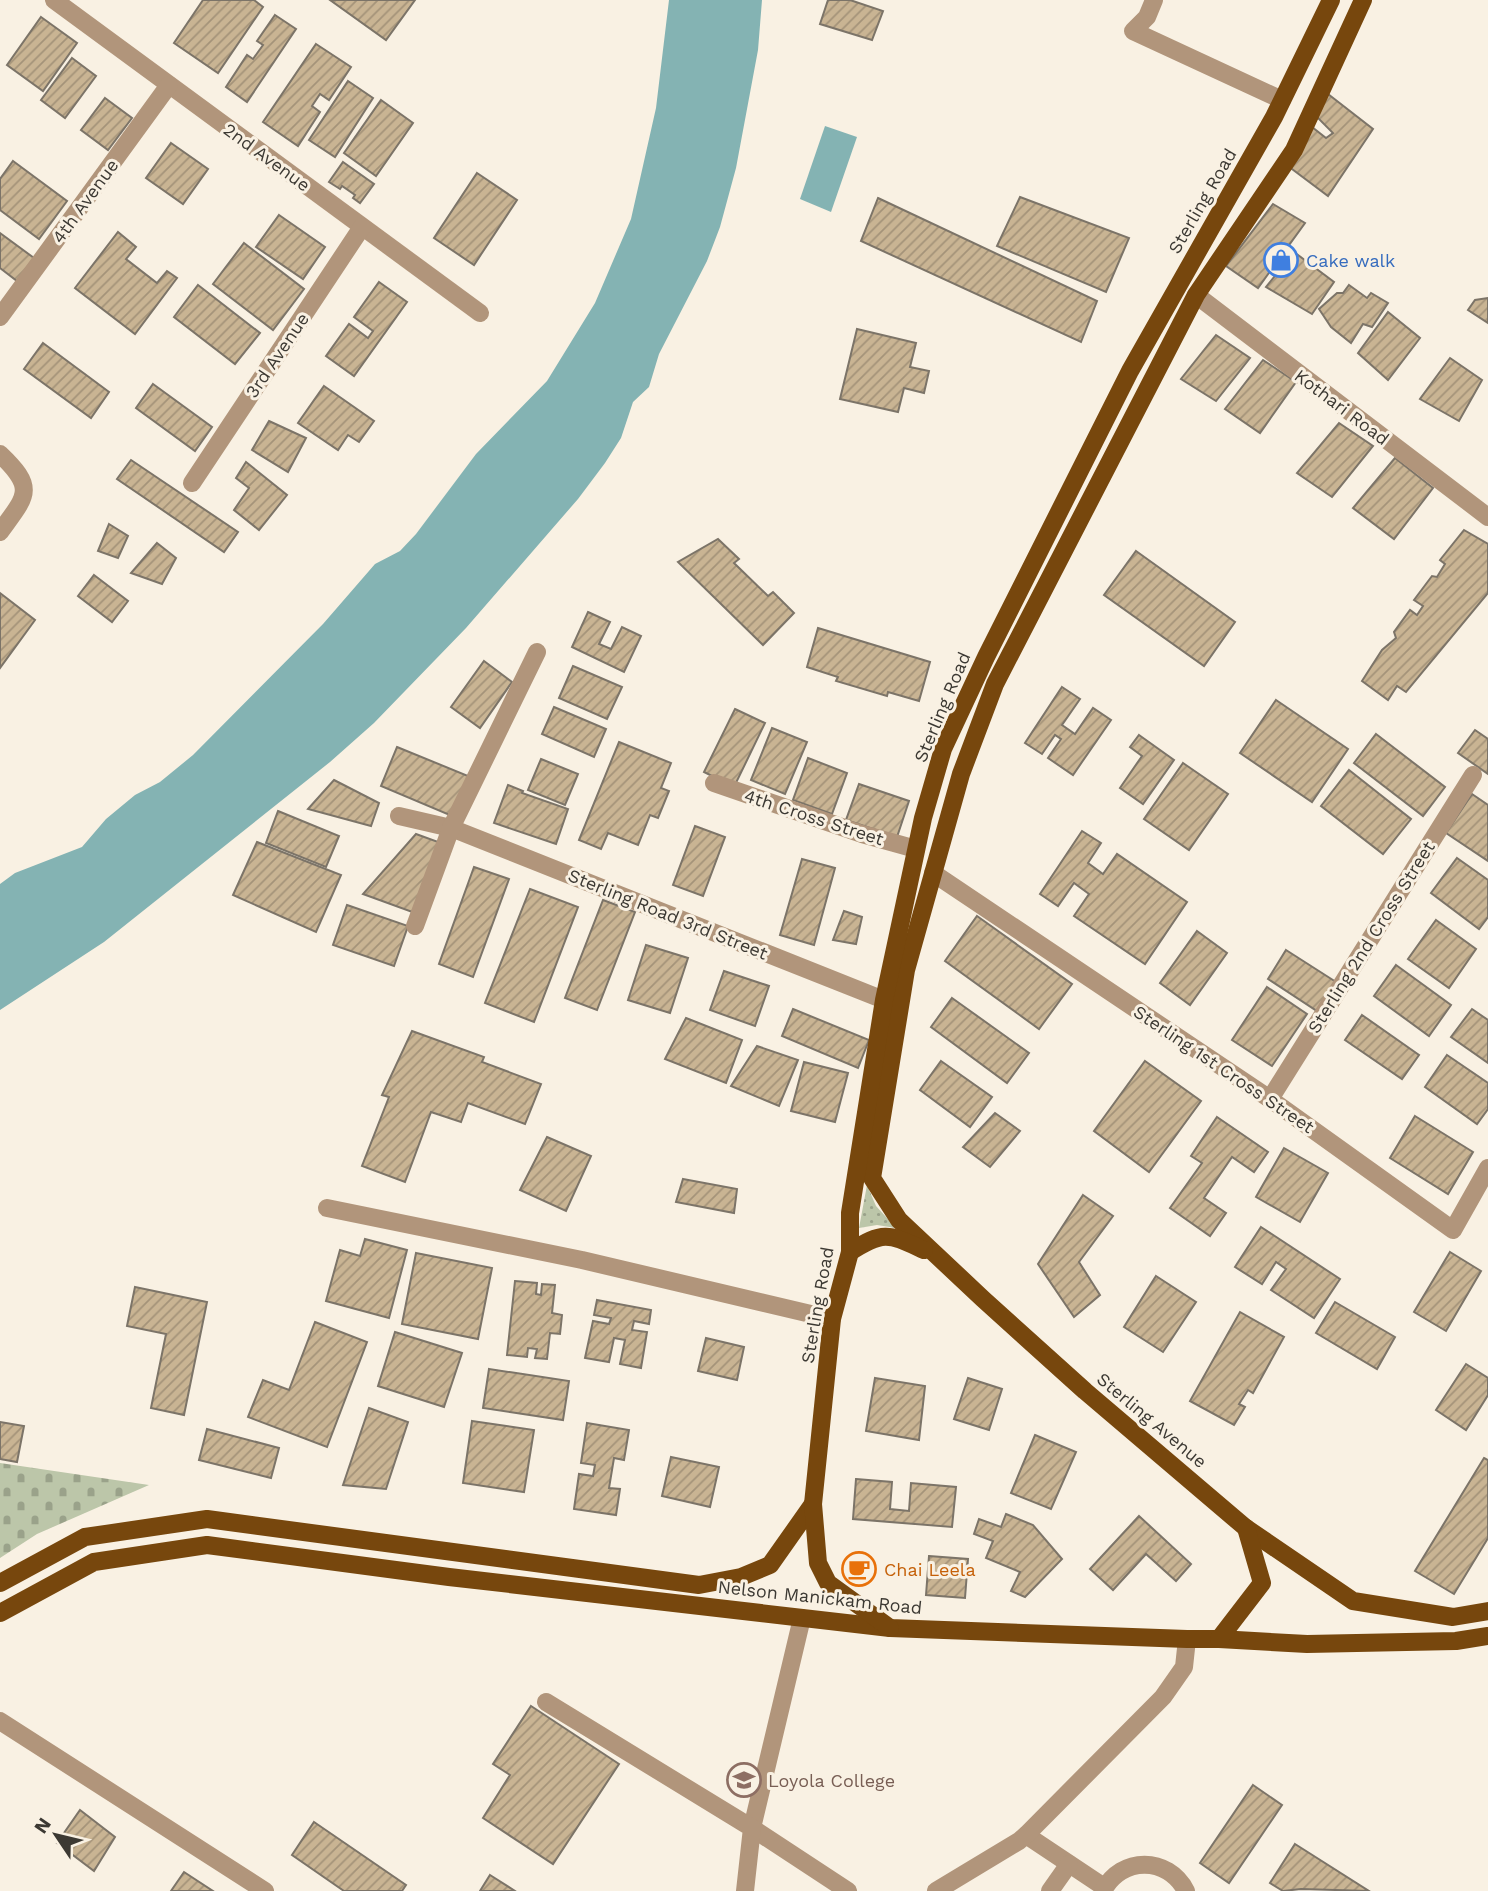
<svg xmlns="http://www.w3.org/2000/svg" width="1488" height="1891" font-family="'Work Sans',sans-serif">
<defs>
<pattern id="grass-dots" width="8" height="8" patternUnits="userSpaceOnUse" patternTransform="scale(1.75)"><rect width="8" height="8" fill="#bcc6a9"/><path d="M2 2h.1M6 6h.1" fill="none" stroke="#9aa28a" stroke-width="1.8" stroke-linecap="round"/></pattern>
<pattern id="cemetery-stones" width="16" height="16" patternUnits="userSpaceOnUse" patternTransform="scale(1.75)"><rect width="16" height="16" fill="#bcc6a9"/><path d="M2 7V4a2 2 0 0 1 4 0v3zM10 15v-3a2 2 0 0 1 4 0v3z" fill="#9aa28a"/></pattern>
<pattern id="building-hatch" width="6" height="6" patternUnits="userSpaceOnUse" patternTransform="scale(1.75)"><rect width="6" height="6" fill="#c9b493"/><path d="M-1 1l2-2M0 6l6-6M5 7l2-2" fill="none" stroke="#a49379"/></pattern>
</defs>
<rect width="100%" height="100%" fill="#f9f1e3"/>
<!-- grass -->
<polygon fill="url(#grass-dots)" points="867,1185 876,1206 896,1228 877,1225 859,1228"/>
<!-- cemetery -->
<polygon fill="url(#cemetery-stones)" points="0,1463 149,1485 37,1534 0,1558"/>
<!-- water -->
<g fill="#84b3b3">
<polygon points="669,0 762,0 758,50 736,168 720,227 707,261 659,354 649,387 633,402 621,438 605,463 578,499 466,628 374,723 330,762 104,942 0,1010 0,884 15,873 82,847 106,819 135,795 160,782 193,755 323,624 375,564 400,551 416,534 476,454 547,381 595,303 631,219 656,108"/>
<polygon points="825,126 857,137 831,212 800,199"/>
</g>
<!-- building -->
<g fill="url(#building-hatch)" stroke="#7c7468" stroke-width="2">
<polygon points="203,0 254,0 263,7 218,73 174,43"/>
<polygon points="330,0 415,0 386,40"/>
<polygon points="828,0 850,0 883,11 872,40 820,24"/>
<polygon points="275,15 296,29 247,102 226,87 247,55 253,59 263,45 257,41"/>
<polygon points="41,17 77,43 43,91 7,65"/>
<polygon points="316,44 351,67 329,100 320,94 312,106 320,112 298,146 263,122"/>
<polygon points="72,58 96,76 65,118 41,100"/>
<polygon points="348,81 373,98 335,157 309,140"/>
<polygon points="1328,94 1373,129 1328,196 1288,166 1312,127 1326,138 1333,133 1314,114"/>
<polygon points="105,98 132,118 108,150 81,130"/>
<polygon points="381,100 413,123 376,176 344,153"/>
<polygon points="171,143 208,169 183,204 146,178"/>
<polygon points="13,161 67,201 39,239 0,210 0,179"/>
<polygon points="343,162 374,184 360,203 353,198 355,195 342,186 340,189 329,182"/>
<polygon points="477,173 517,200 474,265 434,238"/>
<polygon points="1020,197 1129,238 1106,292 997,246"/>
<polygon points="878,198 1097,301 1081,342 861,241"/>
<polygon points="1273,204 1305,223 1258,288 1226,266"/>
<polygon points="279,215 325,247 303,279 256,247"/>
<polygon points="118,232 136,247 126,259 157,283 167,271 177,278 135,334 75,288"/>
<polygon points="0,233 34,258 17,281 0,268"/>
<polygon points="244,243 304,289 273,330 213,284"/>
<polygon points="1294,252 1334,282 1312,314 1266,287"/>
<polygon points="379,282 407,302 354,376 326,356 349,324 368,338 373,331 354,317"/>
<polygon points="198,285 260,333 235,364 174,317"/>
<polygon points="1349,285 1367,298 1371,293 1388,303 1372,327 1363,324 1351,343 1331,327 1319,309 1337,293 1343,293"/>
<polygon points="1488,298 1488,323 1468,310 1475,300"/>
<polygon points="1388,312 1420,338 1388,380 1358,353"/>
<polygon points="857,329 916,343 910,367 929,371 924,393 904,388 898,412 840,399"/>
<polygon points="1216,335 1250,358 1216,401 1181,379"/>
<polygon points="43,343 109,392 91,418 24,369"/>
<polygon points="1450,358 1482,380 1459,421 1420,399"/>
<polygon points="1263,360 1296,382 1260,433 1225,409"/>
<polygon points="153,384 212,427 195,451 136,408"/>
<polygon points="324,386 374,421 359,442 348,435 338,450 298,423"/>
<polygon points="269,421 306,438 288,472 252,450"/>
<polygon points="1339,423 1373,446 1332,497 1297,473"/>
<polygon points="1395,458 1433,488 1394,539 1353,508"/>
<polygon points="131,460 238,532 224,552 117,479"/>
<polygon points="246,462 287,495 259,530 234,510 249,488 236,478"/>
<polygon points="109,524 128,536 118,558 98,551"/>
<polygon points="1464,530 1488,544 1488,593 1406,692 1397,686 1388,700 1362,681 1382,650 1396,638 1394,632 1410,610 1417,615 1423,606 1414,600 1432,576 1437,577 1445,564 1440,560"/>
<polygon points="718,539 739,559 734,563 768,596 773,592 794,613 763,645 678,562"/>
<polygon points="157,543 176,558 162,584 131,573"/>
<polygon points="1136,551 1235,622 1204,666 1104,595"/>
<polygon points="94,575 128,601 112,622 78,596"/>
<polygon points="0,593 35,620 0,668"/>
<polygon points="588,612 610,622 599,644 611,649 622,627 641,636 624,672 572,647"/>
<polygon points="818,628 930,662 919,701 888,692 887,696 836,681 838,677 807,667"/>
<polygon points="484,661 512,682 480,728 451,707"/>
<polygon points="573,666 622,687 607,719 559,698"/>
<polygon points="1062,687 1080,699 1062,725 1075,734 1093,708 1111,720 1073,775 1048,758 1061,739 1055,735 1042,754 1025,743"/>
<polygon points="1276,700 1348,749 1312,802 1240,753"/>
<polygon points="554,707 606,729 594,757 542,734"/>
<polygon points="735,709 765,723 734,787 704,772"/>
<polygon points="772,728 807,742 785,794 751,780"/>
<polygon points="1475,730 1488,739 1488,774 1458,753"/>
<polygon points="1376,734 1445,787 1423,816 1354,763"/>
<polygon points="1139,735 1174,760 1143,804 1120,788 1142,756 1130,747"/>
<polygon points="619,742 671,763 661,788 669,791 658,818 650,815 638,845 608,833 601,849 579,840"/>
<polygon points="397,747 468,776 452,816 381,786"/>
<polygon points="808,758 847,773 832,814 793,800"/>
<polygon points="541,759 578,774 565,805 528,790"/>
<polygon points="1183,763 1228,794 1189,850 1144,819"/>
<polygon points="1349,770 1411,819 1383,854 1321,806"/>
<polygon points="334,780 379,803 371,826 308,809"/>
<polygon points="859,784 909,801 897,837 846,820"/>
<polygon points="508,785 523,791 522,793 568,809 556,844 494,823"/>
<polygon points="1472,794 1488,805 1488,861 1446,833"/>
<polygon points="278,811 339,836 326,867 266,843"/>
<polygon points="695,826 725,837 703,896 673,885"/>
<polygon points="1082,831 1101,843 1088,863 1103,874 1117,854 1187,902 1145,964 1074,916 1089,894 1074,883 1058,906 1040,894"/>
<polygon points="416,834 441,843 415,913 363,894"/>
<polygon points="257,842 341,875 316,932 233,895"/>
<polygon points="1457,858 1488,880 1488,917 1479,929 1431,893"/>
<polygon points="802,859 835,868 814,945 780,935"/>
<polygon points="474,867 509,879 473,977 439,964"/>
<polygon points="530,889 578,907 534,1022 485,1003"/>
<polygon points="603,900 635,912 597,1010 565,998"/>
<polygon points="347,905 408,926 394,966 333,945"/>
<polygon points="844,911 862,917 856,944 833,940"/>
<polygon points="977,916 1072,984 1039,1029 945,961"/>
<polygon points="1436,920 1476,949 1449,988 1408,959"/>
<polygon points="1197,931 1227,953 1190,1005 1160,983"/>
<polygon points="646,945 688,958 670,1013 628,1000"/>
<polygon points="1286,950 1336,982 1317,1011 1268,979"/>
<polygon points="1396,965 1451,1005 1429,1036 1374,996"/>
<polygon points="724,971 769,986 755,1026 710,1010"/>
<polygon points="1267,987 1307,1014 1272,1066 1232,1040"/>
<polygon points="952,998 1029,1053 1007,1083 931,1027"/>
<polygon points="793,1009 869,1040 858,1068 782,1036"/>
<polygon points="1472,1009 1488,1020 1488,1063 1451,1037"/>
<polygon points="1362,1015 1419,1055 1402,1079 1345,1040"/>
<polygon points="686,1018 742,1040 726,1083 665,1059"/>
<polygon points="412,1031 484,1057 482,1062 541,1084 525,1124 468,1103 461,1122 431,1112 405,1182 362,1166 389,1097 382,1095"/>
<polygon points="757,1046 798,1060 779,1106 731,1086"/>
<polygon points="1447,1055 1488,1083 1488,1109 1477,1124 1425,1087"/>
<polygon points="941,1061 992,1097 970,1127 920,1090"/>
<polygon points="1145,1061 1201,1101 1149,1172 1094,1131"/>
<polygon points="804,1062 848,1073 835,1122 791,1111"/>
<polygon points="995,1113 1020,1131 990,1167 963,1147"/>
<polygon points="1415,1116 1473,1152 1448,1194 1390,1158"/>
<polygon points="1217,1117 1268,1152 1254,1172 1232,1157 1204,1198 1226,1213 1210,1236 1170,1208 1202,1163 1191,1156"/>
<polygon points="547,1137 591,1156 566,1211 520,1190"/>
<polygon points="1284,1148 1328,1173 1300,1222 1256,1197"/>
<polygon points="683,1179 737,1189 734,1213 676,1202"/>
<polygon points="1083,1195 1113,1216 1079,1262 1100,1295 1074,1317 1038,1264"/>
<polygon points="1261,1227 1340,1279 1314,1318 1271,1290 1286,1269 1276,1262 1262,1284 1235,1267"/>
<polygon points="365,1239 407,1250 389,1318 326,1301 340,1250 360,1256"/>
<polygon points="1450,1252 1481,1271 1446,1331 1414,1312"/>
<polygon points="416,1253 492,1268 478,1339 402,1324"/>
<polygon points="1156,1276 1196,1302 1163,1352 1124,1327"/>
<polygon points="515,1281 537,1283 536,1294 541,1295 542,1284 555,1285 552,1313 562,1315 560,1334 550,1333 547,1359 535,1358 537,1349 528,1348 527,1357 507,1355"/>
<polygon points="135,1287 207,1302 184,1415 151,1408 166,1334 127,1326"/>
<polygon points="597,1300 651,1310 649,1324 634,1321 632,1330 647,1332 641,1368 620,1364 625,1340 614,1338 609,1362 585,1358 593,1321 609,1324 611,1318 594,1315"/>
<polygon points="1335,1302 1395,1337 1377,1369 1316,1333"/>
<polygon points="1240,1312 1284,1337 1253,1393 1248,1390 1239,1404 1245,1407 1234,1425 1190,1401"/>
<polygon points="315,1322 367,1342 327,1447 248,1417 263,1380 289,1390"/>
<polygon points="395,1332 462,1353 444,1407 378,1386"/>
<polygon points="706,1338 744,1347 737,1380 698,1371"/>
<polygon points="1466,1364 1488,1378 1488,1395 1466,1430 1436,1410"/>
<polygon points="489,1369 569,1381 563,1420 483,1408"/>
<polygon points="875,1378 925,1386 919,1440 866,1431"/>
<polygon points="968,1378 1002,1389 989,1430 954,1419"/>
<polygon points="369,1408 408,1422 386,1489 343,1485"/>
<polygon points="472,1421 534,1430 524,1492 463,1483"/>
<polygon points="0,1422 24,1426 17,1462 0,1459"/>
<polygon points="587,1423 629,1430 624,1460 614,1458 609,1488 620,1489 616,1515 574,1509 579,1474 593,1476 595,1465 581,1463"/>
<polygon points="207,1429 279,1448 271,1478 199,1460"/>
<polygon points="1035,1435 1076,1452 1051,1509 1011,1493"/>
<polygon points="671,1457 719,1467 710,1507 662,1496"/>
<polygon points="1484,1458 1488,1460 1488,1538 1454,1594 1415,1571"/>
<polygon points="856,1479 892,1482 890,1509 909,1511 911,1483 956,1487 952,1527 853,1519"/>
<polygon points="1006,1514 1033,1525 1062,1559 1025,1597 1011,1591 1020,1572 986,1558 993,1541 974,1534 979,1519 1001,1527"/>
<polygon points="1139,1516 1191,1564 1176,1581 1146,1554 1113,1590 1090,1569"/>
<polygon points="929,1556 968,1559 965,1598 926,1595"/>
<polygon points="531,1706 619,1764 553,1864 483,1818 510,1775 493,1764"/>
<polygon points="1253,1785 1282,1805 1229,1883 1200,1863"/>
<polygon points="80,1810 115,1837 94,1871 57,1843"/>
<polygon points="314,1822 406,1885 402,1891 344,1891 292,1855"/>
<polygon points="1295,1844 1369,1891 1301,1889 1283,1891 1270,1883"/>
<polygon points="184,1872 213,1891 171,1891"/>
<polygon points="490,1875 515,1891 480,1891"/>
</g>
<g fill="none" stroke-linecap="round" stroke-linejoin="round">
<!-- minor -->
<g stroke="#b1957b" stroke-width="18">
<polyline points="54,0 480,313"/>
<polyline points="1154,0 1147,17 1133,31 1282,100"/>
<polyline points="1196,295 1488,517"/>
<polyline points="0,317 169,85"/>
<path d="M 0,454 C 37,489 26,496 0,532"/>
<polyline points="192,483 362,227"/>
<polyline points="714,783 862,834 916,849"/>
<polyline points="399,816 451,828 884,1000"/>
<polyline points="933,873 1270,1099 1453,1230 1488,1168"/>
<polyline points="415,926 451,828 537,652"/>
<polyline points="1270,1099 1473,775"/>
<polyline points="327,1208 582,1260 832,1319"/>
<polyline points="802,1618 752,1828 848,1891"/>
<polyline points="546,1702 752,1828 745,1891"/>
<polyline points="0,1721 265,1891"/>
<polyline points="1026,1835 1104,1887"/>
<polyline points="936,1891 1019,1841 1026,1835 1163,1697 1184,1667 1187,1639"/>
<polyline points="1050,1891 1069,1864"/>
<path d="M 1103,1891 C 1121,1856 1168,1856 1186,1891"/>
</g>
<!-- major -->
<g stroke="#77470d" stroke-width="18">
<polyline points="1363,0 1294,150 1196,295 995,684 961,774 906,970 872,1178 899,1220 983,1299 1085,1391 1246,1528 1353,1601 1453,1617 1488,1611"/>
<path d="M 850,1252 C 884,1230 889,1234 924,1250"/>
<polyline points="0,1583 85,1537 207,1519 699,1585 741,1577 770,1565 813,1504"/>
<polyline points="0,1613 94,1562 207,1545 449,1577 890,1628 1187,1639 1219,1639 1307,1644 1456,1641 1488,1636"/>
<polyline points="890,1628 828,1583 818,1563 813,1504 832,1319 850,1252 850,1213 884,1000 923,818 943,749 986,657 1130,371 1274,117 1331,0"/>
<polyline points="1219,1639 1262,1583 1246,1528"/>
</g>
</g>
<!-- icons -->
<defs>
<g id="shop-ring" transform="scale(1.75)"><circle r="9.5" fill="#f9f1e3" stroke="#3f7fe0" stroke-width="1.5"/><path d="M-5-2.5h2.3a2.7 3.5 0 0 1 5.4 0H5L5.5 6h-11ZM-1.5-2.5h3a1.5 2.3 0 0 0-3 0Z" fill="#3f7fe0"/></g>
<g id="cafe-ring" transform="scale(1.75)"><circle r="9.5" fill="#f9f1e3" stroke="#e8710a" stroke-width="1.5"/><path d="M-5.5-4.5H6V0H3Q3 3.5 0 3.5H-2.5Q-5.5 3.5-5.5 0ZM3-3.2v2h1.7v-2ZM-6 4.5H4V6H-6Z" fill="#e8710a"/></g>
<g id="university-ring" transform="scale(1.75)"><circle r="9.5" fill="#f9f1e3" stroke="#8d6e63" stroke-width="1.5"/><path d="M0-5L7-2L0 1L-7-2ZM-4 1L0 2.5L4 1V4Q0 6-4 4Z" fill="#8d6e63"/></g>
</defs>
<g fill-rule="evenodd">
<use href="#shop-ring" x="1281" y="260"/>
<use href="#cafe-ring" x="859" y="1569"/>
<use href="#university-ring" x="744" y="1780"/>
</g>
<g text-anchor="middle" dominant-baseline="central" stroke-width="6" stroke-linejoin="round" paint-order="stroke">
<!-- street labels -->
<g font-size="18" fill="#3c3933" stroke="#f9f1e3">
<text transform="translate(267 157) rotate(36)">2nd Avenue</text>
<text transform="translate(85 201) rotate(-54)">4th Avenue</text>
<text transform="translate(1202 201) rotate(-60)">Sterling Road</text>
<text transform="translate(277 355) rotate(-56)">3rd Avenue</text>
<text transform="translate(1342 407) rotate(37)">Kothari Road</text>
<text transform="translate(942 707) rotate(-67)">Sterling Road</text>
<text transform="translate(814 817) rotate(18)">4th Cross Street</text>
<text transform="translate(668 914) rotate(22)">Sterling Road 3rd Street</text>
<text transform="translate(1371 937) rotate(-58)">Sterling 2nd Cross Street</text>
<text transform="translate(1224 1069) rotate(34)">Sterling 1st Cross Street</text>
<text transform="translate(817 1305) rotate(-80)">Sterling Road</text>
<text transform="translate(1152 1420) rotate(40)">Sterling Avenue</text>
<text transform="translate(820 1597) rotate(6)">Nelson Manickam Road</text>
</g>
<!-- shop labels -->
<g font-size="18" fill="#366cbe" stroke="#f9f1e3" text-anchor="start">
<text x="1306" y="260">Cake walk</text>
</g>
<!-- food labels -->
<g font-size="18" fill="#c56008" stroke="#f9f1e3" text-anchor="start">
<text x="884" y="1569">Chai Leela</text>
</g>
<!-- education labels -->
<g font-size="18" fill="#785e54" stroke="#f9f1e3" text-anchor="start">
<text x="768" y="1780">Loyola College</text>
</g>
</g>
<!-- north arrow -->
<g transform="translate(56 1835) rotate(305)" stroke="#f9f1e3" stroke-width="5" paint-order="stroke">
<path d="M0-5L12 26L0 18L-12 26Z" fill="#3c3933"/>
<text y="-10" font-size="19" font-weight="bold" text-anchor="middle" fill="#3c3933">N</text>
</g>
</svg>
